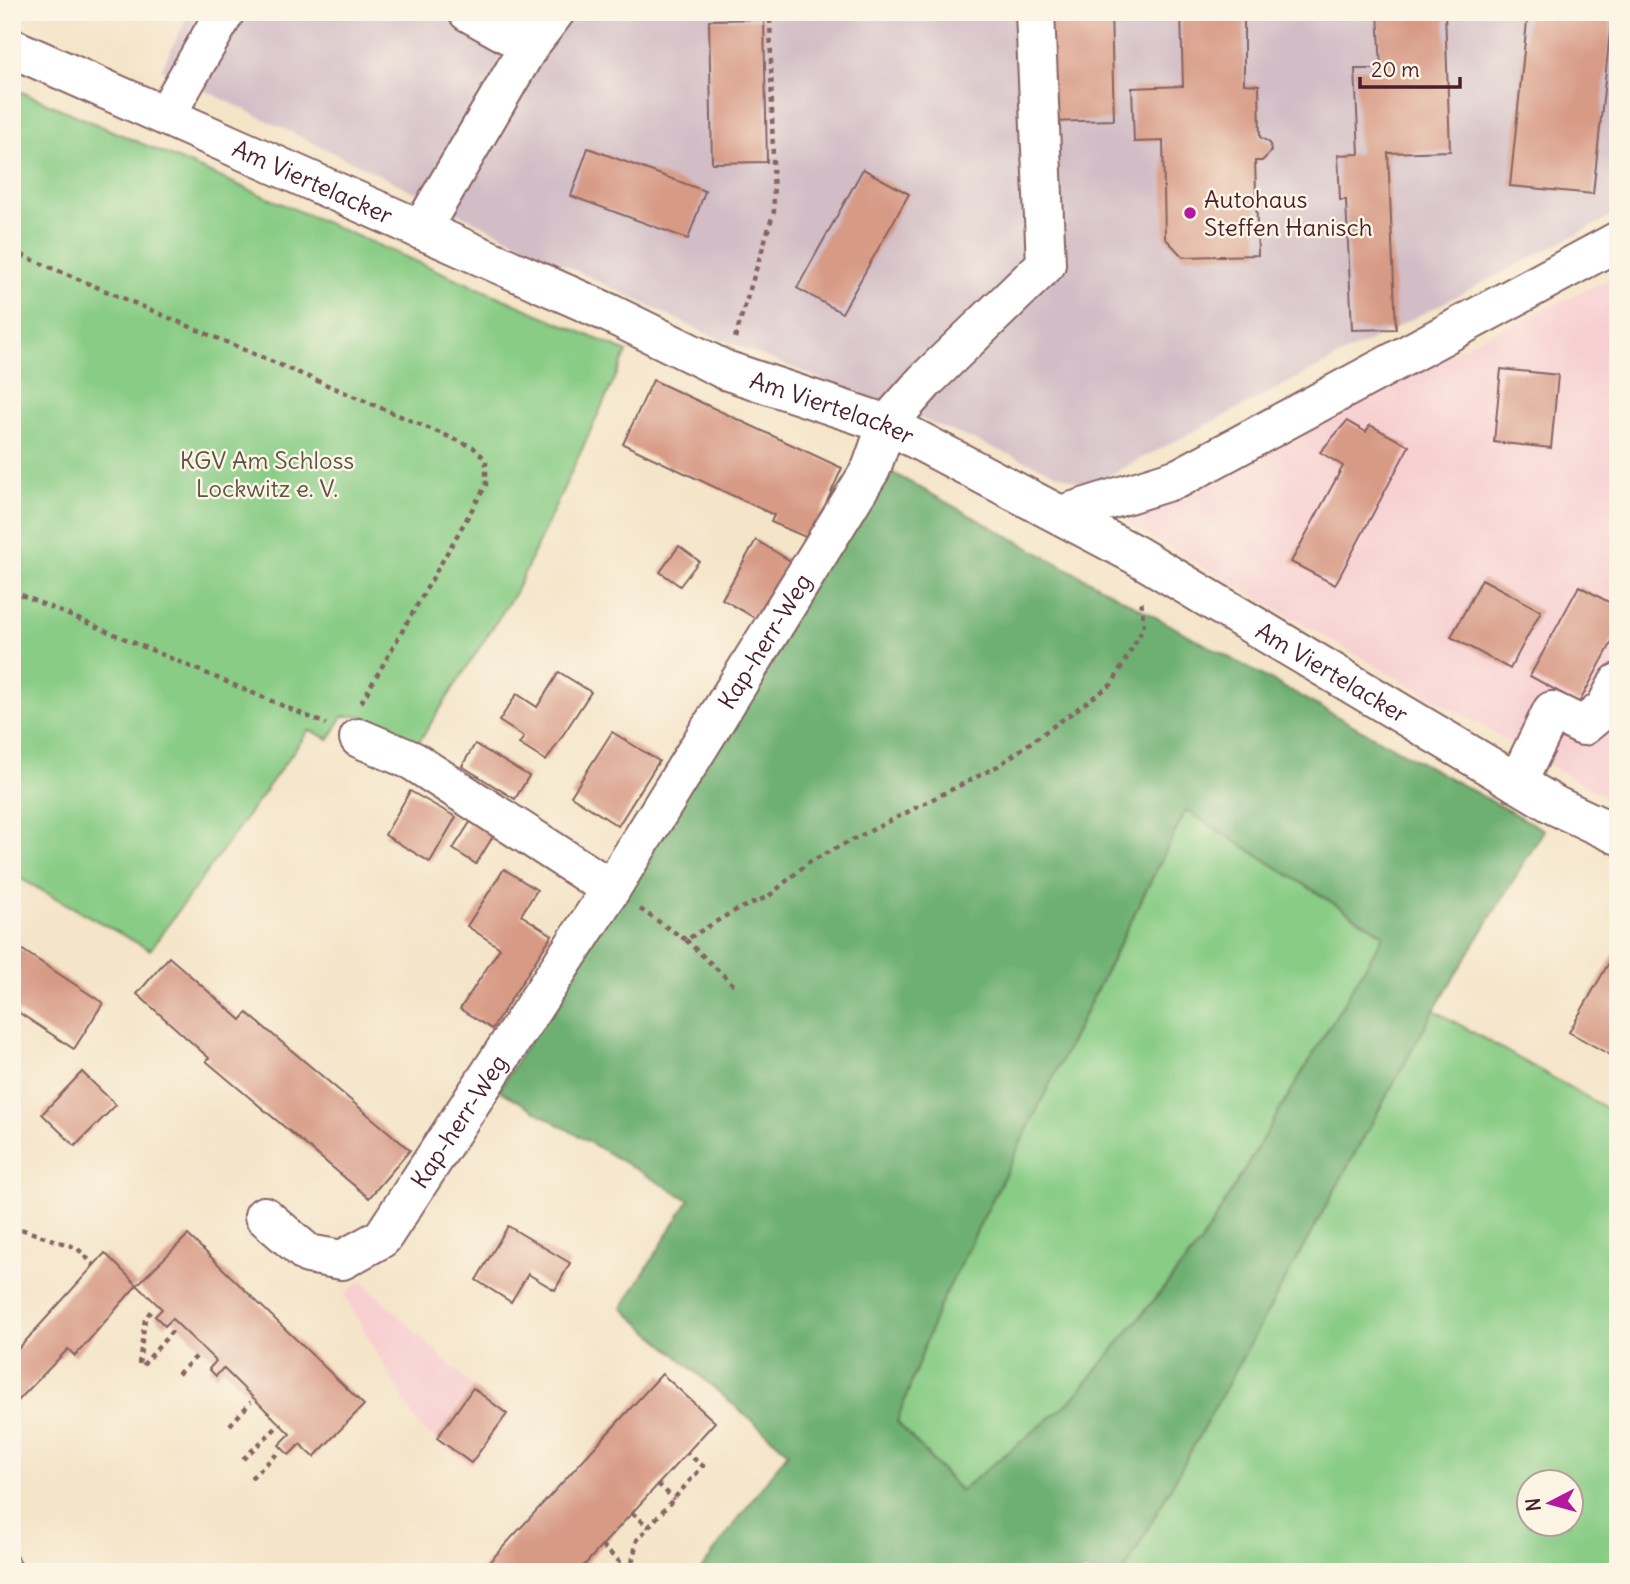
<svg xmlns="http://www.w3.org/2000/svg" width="1630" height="1584" font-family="Delius,sans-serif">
<rect width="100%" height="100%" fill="#fcf5e5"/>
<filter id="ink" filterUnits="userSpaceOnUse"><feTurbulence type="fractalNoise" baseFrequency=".0143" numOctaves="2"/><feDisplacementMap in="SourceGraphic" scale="14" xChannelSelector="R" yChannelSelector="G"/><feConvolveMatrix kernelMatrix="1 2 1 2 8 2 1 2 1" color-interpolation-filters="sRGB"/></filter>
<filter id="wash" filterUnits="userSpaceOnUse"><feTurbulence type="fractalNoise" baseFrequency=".00686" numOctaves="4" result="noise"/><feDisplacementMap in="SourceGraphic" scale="28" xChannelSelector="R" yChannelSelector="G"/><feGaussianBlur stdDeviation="1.57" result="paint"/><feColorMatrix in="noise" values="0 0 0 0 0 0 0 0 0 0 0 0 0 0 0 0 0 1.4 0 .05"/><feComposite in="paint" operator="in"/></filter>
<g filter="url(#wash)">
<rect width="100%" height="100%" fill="#f4e4c8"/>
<!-- built -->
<g fill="#f7cfd1">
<polygon points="1618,275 1618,804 1124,522 1483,337"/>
<polygon points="361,1280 473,1387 510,1414 472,1466 420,1428 344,1295"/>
</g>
<!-- industrial -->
<polygon fill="#d2bdc6" points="190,12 1618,12 1618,213 1088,486 703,332 161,69"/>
<!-- green -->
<g fill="#88cc85" stroke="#697658" stroke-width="2" fill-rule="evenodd">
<polygon points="12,88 627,352 516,591 415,748 363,716 343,716 329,739 309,730 150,950 12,874"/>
<polygon points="1186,810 1384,935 1200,1244 1072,1400 961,1491 897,1422 938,1309"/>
<path d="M 1434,1010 L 1618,1115 L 1618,1572 L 1124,1572 ZM 1528,1482 L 1570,1482 L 1570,1524 L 1528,1524 Z"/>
</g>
<!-- forest -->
<path fill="#6eb072" stroke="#5c684e" stroke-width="2" fill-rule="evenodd" d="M 882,467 L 1544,830 L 1434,1010 L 1124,1572 L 699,1572 L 788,1452 L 622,1308 L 689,1200 L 499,1090 ZM 1186,810 L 1384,935 L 1200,1244 L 1072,1400 L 960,1491 L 897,1422 L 938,1309 Z"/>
<g id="blocks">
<!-- building -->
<g fill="#d79a85">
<polygon points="1047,12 1111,12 1114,120 1050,122"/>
<polygon points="1181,12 1244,12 1244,84 1259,85 1260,137 1270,143 1271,152 1262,161 1255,161 1258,255 1183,257 1165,238 1163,141 1134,142 1132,88 1183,86"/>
<polygon points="1378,12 1445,12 1450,151 1388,153 1396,329 1352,330 1346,200 1340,200 1338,155 1359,154 1355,69 1381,69"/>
<polygon points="1528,12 1612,13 1593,194 1510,186"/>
<polygon points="764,19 767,162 712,163 709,20"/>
<polygon points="588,148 705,191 688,239 571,196"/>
<polygon points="863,169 909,194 842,313 797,288"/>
<polygon points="1501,369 1558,375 1551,448 1494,442"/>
<polygon points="653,380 842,468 810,539 771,522 774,515 623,444"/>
<polygon points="1347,421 1366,432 1370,425 1409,446 1335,585 1291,562 1343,466 1320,452"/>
<polygon points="756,540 792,562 758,620 722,599"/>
<polygon points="679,546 699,561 680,586 660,572"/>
<polygon points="1482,579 1541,611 1510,669 1451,637"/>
<polygon points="1579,586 1618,607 1618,631 1579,703 1530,676"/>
<polygon points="559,672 591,692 546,761 519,744 524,737 499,721 517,694 537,707"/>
<polygon points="612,732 659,761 618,826 571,796"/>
<polygon points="475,744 529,776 515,799 462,766"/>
<polygon points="410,791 456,817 430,862 385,835"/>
<polygon points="474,816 497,830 476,864 453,849"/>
<polygon points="504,869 537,890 521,915 552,935 492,1029 460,1009 500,948 467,926"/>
<polygon points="12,943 103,1003 74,1049 12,1008"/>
<polygon points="1618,947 1618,1047 1612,1056 1569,1032"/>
<polygon points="169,957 241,1020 247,1013 410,1150 369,1198 206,1061 209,1058 137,994"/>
<polygon points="82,1072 116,1105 75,1146 42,1114"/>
<polygon points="508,1226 570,1263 555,1290 528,1274 511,1302 476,1280"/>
<polygon points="188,1235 364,1405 314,1457 300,1444 289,1455 279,1445 290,1434 223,1368 216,1376 209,1369 216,1361 172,1319 165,1326 155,1316 162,1309 137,1285"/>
<polygon points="105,1253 137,1285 75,1356 68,1349 12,1407 12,1356"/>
<polygon points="662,1374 715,1422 578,1572 480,1572"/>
<polygon points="473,1388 507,1414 471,1463 437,1438"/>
<polygon points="12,1550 16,1556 27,1572 12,1572"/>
</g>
</g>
</g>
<g filter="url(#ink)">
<use href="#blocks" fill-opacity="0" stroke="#866462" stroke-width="2"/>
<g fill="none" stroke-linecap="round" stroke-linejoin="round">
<!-- minor casing -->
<g stroke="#866462" stroke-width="42">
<g id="minor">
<polyline points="529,46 555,12"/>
<path id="s1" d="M 12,48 L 609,313 L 725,370 L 887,424 L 1136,555 L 1556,806 L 1618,835"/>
<polyline points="166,115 225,12"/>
<polyline points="421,230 529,46 468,12"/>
<polyline points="1061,515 1179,478 1618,241"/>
<path id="s2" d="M 359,738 L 413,761 L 611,889 L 871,469 L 887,424 L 925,381 L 1046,264 L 1035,12"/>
<polyline points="1517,783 1552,711 1583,726 1605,708 1618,683"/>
<path id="s3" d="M 264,1216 L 308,1254 L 342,1260 L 382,1238 L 611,889"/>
</g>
</g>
<!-- path -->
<g stroke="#866462" stroke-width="4.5" stroke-dasharray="5 5" stroke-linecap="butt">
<polyline points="12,251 473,447 486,460 486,485 361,703"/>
<polyline points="735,338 774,211 770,12"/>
<polyline points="12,591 326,724"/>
<polyline points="640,909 686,940 732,912 769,896 809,862 998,766 1112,684 1144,627 1141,598"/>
<polyline points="686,940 737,988"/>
<polyline points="12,1226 77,1248 94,1265"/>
<polyline points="139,1364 145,1319 153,1308"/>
<polyline points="143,1365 174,1329"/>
<polyline points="178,1374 198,1355"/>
<polyline points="230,1425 251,1402"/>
<polyline points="243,1459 277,1427"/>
<polyline points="251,1478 280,1451"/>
<polyline points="658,1484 674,1499"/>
<polyline points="632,1513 649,1527"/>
<polyline points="602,1546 630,1571"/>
<polyline points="116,1572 118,1569"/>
<polyline points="630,1572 637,1540 703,1466 687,1453"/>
</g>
<!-- minor -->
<use href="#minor" stroke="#fff" stroke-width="38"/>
</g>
</g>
<!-- markers -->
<circle fill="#b5179e" stroke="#fcf5e5" stroke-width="2.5" cx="1190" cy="213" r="7"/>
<g text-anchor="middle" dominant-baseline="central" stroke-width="5" stroke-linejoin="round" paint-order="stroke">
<!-- street labels -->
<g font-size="24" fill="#4a1f2b" stroke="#fcf5e5">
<text stroke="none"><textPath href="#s1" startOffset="329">Am Viertelacker</textPath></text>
<text stroke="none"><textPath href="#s1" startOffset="896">Am Viertelacker</textPath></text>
<text stroke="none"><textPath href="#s2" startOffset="586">Kap-herr-Weg</textPath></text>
<text stroke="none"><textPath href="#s1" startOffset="1463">Am Viertelacker</textPath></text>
<text stroke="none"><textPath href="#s3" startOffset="278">Kap-herr-Weg</textPath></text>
</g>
<!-- poi labels -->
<g font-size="24" fill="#4a1f2b" stroke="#fcf5e5" text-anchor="start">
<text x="1204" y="199">Autohaus<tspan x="1204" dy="28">Steffen Hanisch</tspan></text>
</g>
<!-- park labels -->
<g font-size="24" fill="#5d5346" stroke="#fcf5e5">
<text x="267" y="460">KGV Am Schloss<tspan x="267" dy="28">Lockwitz e. V.</tspan></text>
</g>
</g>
<!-- margin -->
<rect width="1630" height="1584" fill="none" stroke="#fcf5e5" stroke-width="42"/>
<!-- north arrow -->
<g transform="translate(1550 1503) rotate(264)"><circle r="33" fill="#fcf5e5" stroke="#b59f9b" stroke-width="2"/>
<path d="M0-5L12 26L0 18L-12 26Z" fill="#b5179e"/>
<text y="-10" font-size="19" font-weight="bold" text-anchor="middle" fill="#4a1f2b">N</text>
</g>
<!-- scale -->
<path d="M1360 77v10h100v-10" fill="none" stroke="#4a1f2b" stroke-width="3.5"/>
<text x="1371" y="77" font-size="21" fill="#4a1f2b" stroke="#fcf5e5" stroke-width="5" paint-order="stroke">20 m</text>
</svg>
